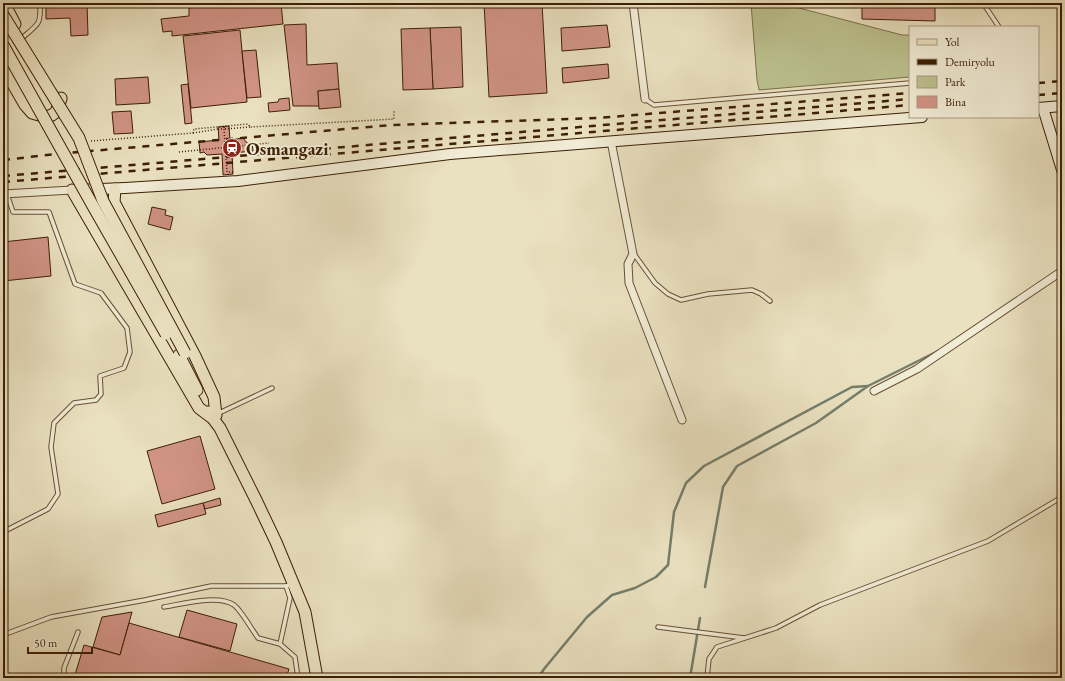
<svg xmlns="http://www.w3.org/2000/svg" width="1065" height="681" font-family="'EB Garamond',serif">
<rect width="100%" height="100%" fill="#eae1c0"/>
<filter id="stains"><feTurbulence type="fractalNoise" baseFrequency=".005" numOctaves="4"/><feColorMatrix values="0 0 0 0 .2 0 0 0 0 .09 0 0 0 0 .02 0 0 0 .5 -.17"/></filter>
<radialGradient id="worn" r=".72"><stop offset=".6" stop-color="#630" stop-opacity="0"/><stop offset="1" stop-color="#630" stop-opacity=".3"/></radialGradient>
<!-- green -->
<polygon fill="#bcc18f" stroke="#7c704a" points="751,3 780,3 902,35 910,35 910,77 759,90 757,80"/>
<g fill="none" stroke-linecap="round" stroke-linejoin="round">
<!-- stream -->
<g stroke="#747e6b" stroke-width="2.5">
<polyline points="705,587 723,487 737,466 816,423 868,386 938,351"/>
<polyline points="538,678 544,669 587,617 612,595 635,588 656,577 668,565 674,512 686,483 704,466 852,387 868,386"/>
<polyline points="690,678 700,618"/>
</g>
</g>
<!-- building -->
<g fill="#d19486" stroke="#3d1f04">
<polygon points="46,3 87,3 88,35 71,36 70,18 46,19"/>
<polygon points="234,3 281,3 283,24 172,36 172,31 163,32 161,19 189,16 189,8"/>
<polygon points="484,3 542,3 547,93 489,97"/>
<polygon points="862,3 935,3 935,21 862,19"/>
<polygon points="306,24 307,65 337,63 339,89 318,91 319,106 293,106 284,25"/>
<polygon points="607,25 610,47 562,51 561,28"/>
<polygon points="461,27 463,87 433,89 430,28"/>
<polygon points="430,28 433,89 403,90 401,29"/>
<polygon points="240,30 247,102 191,108 183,36"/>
<polygon points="256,50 261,97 247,98 242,51"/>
<polygon points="608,64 609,78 563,83 562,68"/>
<polygon points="148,77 150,103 116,105 115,79"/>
<polygon points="188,84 192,123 185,124 181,85"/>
<polygon points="339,89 341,107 319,109 318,91"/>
<polygon points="289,98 290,110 269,112 268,103 278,102 279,99"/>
<polygon points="131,111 133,133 114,134 112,112"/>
<polygon points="229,126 230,140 243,138 247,143 252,142 253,151 232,153 233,174 223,175 222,154 207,155 204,152 200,153 199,142 219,140 218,127"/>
<polygon points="152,207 166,210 165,215 173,217 170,230 148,224"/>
<polygon points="48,237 51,276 3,281 3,242"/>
<polygon points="200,436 215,489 162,504 147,451"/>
<polygon points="220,498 221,505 205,509 203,503"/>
<polygon points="203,503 206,514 158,527 155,515"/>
<polygon points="187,610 237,624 230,651 179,637"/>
<polygon points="132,612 120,655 93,647 102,617"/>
<polygon points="129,623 289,669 286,678 74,678 84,645 120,655"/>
</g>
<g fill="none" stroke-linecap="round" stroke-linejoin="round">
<!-- lane casing -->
<g stroke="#685033" stroke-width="5.5">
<g id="lane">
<polyline points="983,3 999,27"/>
<path d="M 23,37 C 39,24 41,24 40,3"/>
<polyline points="645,99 654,105 910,83"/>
<polyline points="634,254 655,283 668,294 681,300 708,294 752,290 761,294 770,301"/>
<polyline points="217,414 272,388"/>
<polyline points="3,532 48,509 58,494 51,447 54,423 74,403 96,400 101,394 100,376 124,368 130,352 127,328 101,293 75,284 49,212 13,212 7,194"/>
<path d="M 164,607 C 182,604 219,594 234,605 C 241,610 252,630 258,638 L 280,644 L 290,598 L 286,586"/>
<polyline points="658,627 744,638"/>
<polyline points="3,635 51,617 145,600 211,586 286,586 292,584"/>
<polyline points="280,644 295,657 298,678"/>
<polyline points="64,678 64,668 78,632"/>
<polyline points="707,678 709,659 717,647 776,628 820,605 988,541 1062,497"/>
</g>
</g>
<!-- street casing -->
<g stroke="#685033" stroke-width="9">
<g id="street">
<polyline points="633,3 645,99"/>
<polyline points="611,141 633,254 628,264 629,283 682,420"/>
<polyline points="3,194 72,190"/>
<polyline points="874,391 917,369 1062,271"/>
</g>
</g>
<!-- secondary casing -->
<g stroke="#3d1f04" stroke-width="12">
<g id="secondary">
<polyline points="1038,108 1062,106"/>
<polyline points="1043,108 1062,170"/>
<polyline points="77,190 125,188 238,181 450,154 922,117"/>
</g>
</g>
<!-- primary casing -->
<g stroke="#3d1f04" stroke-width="13">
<g id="primary">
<polyline points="4,3 15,24"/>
<polyline points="3,67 25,105 32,113 46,117 52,115 56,112 61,99 61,98"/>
<polyline points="72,190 199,408 211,417 216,415 214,397 195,356 114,202 115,189"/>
<polyline points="179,355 197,390"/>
<polyline points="208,412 220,428 256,500 276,542 305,612 317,678"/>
</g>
</g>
<!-- path -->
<g stroke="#3d1f04" stroke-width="1.5" stroke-dasharray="1 2" stroke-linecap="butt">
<polyline points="224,127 224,129 250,127"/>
<polyline points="193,133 218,129"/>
<polyline points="91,141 193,133 194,129 248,124 250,127 394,119 394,110"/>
<polyline points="179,152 269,143"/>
</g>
<!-- lane -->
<use href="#lane" stroke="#f1ecd6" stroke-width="3.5"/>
<!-- street -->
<use href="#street" stroke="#f1ecd6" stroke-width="7"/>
<!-- secondary -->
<use href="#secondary" stroke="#f1ecd6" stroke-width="10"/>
<!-- primary -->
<use href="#primary" stroke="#eae1c0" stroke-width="11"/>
<!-- rail -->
<g stroke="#3d1f04" stroke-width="2.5" stroke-dasharray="7 7" stroke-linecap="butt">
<polyline points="1038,83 1062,81"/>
<polyline points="1038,95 1062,93"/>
<polyline points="3,160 56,154 392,125 597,118 910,93"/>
<polyline points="3,176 910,99"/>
<polyline points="3,182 910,105"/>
</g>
<!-- primary-bridge casing -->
<g stroke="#3d1f04" stroke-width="13" stroke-linecap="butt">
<g id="primary-bridge">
<polyline points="3,15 79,138 103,201 185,353"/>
<polyline points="3,45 93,206 166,334"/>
</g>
</g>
<!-- path-bridge -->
<polyline stroke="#3d1f04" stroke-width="1.5" stroke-dasharray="1 2" stroke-linecap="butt" points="218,129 224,129 227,172 233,172"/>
<!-- primary-bridge -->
<use href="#primary-bridge" stroke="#eae1c0" stroke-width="11"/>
</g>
<!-- icons -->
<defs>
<g id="station-disc" transform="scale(1)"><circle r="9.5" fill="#8f2418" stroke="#f1ecd6"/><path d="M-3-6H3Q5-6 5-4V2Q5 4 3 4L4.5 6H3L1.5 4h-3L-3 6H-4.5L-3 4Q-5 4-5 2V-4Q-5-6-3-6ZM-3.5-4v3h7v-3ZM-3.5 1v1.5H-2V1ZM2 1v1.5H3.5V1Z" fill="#fff"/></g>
</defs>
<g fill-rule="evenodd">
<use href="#station-disc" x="232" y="148"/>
</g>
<g text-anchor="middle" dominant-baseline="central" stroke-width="4" stroke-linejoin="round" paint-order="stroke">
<!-- poi labels -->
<g font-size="18" font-weight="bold" fill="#3d1f04" stroke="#f1ecd6" text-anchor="start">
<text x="246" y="148">Osmangazi</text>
</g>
</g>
<!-- margin -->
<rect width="1065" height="681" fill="none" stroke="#eae1c0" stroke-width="16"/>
<rect x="4" y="4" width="1057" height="673" fill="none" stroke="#3d1f04" stroke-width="2"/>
<rect x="8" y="8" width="1049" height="665" fill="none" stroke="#3d1f04"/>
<!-- legend -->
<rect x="909" y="26" width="130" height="92" fill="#f1ecd6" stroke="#a99a82"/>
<rect x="917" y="39" width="20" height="6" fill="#eae1c0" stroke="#a99a82"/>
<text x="945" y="46" font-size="12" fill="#3d1f04">Yol</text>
<rect x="917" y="59" width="20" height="6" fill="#3d1f04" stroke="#a99a82"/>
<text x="945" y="66" font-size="12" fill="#3d1f04">Demiryolu</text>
<rect x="917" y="76" width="20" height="12" fill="#bcc18f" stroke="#a99a82"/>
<text x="945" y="86" font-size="12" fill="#3d1f04">Park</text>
<rect x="917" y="96" width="20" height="12" fill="#d19486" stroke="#a99a82"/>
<text x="945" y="106" font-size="12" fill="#3d1f04">Bina</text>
<!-- scale -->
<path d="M28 647v6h64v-6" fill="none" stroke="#3d1f04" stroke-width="2"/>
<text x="34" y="647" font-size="12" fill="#3d1f04" stroke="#f1ecd6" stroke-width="3" paint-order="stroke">50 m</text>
<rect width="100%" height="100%" filter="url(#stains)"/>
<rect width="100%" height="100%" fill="url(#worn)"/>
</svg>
